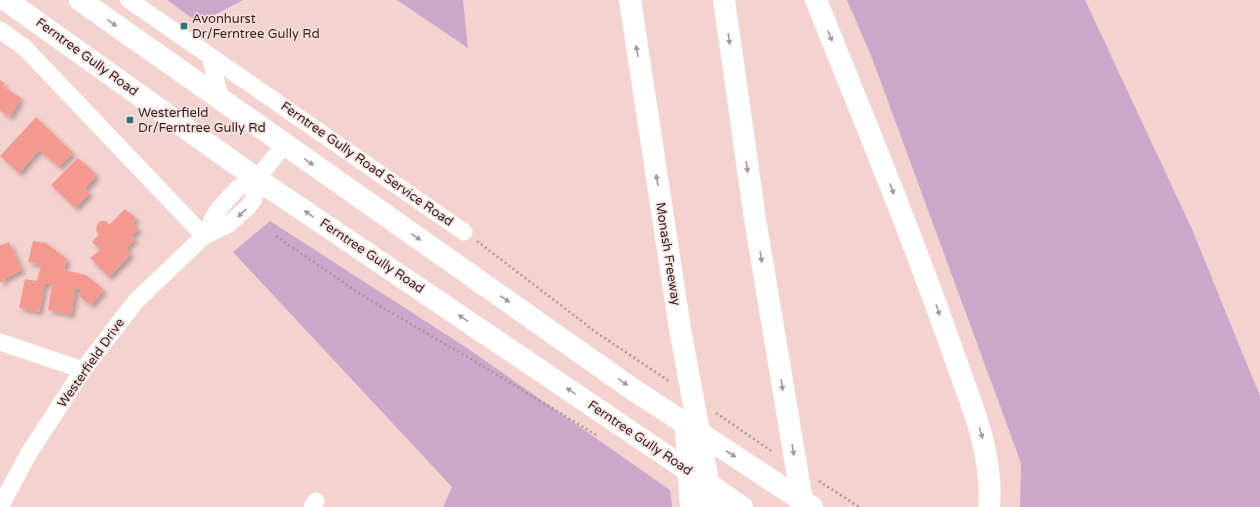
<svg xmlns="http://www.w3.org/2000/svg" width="1260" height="507" font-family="'Varela Round',sans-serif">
<defs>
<filter id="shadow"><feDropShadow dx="3.5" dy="3.5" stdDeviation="2" flood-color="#0004"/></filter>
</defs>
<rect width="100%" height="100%" fill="#f4d3cf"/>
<!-- green -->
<g fill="#cca7cc">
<polygon points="167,0 243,0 199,23"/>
<polygon points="397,0 463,0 468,48"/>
<polygon points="847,0 1085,0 1191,227 1260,396 1260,507 1020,507 1021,463 872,58"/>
<polygon points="270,221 467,348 670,490 672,507 443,507 452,487 233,252"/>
</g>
<!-- building -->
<g fill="#f49990" filter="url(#shadow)">
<polygon points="0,80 5,83 3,86 21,98 10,117 0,111"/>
<polygon points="36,117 73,153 59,167 39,150 19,173 0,156"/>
<polygon points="78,158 95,173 94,179 85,188 90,193 75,208 51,185"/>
<polygon points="125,209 137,219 132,223 139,229 131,236 135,239 126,249 131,254 109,277 90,258 100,250 92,242 99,234 96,231 97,225 100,221 106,221 109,225"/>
<polygon points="33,241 46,243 67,259 64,270 86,275 104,290 91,305 79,296 82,289 76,288 71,315 48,310 52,284 45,283 39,312 19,308 25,279 37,281 41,265 28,262"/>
<polygon points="9,242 22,270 4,279 5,281 0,283 0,245"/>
</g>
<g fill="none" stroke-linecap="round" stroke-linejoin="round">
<!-- path -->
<g stroke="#b39390" stroke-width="2.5" stroke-dasharray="2 3" stroke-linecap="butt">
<polyline points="276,236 363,296 481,365 598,436"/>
<polyline points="477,241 597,333 669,381"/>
<polyline points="716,413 773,452"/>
<polyline points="819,481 859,507"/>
</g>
<!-- street -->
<g stroke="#fff" stroke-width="17">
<polyline points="129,0 464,232"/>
<polyline points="0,30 24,47 204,236"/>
<polyline points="210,56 221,101"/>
<polyline points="204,236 216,213 225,202 238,188 257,179 284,145"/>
<polyline points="0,342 83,370"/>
<polyline points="0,507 29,453 83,370 136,301 204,236 229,224 248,207 254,199 257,179"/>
<polyline points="312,507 316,501"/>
</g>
<!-- primary -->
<g stroke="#fff" stroke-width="22">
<polyline points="6,0 257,179 742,507"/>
<polyline points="80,0 628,386 812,507"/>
</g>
<!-- highway -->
<g stroke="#fff" stroke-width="22">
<polyline points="630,0 680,329 713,507"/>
<polyline points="724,0 755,219 803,507"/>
<path d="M 816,0 C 862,114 909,228 950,344 C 968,397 994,450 989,507"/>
<polyline points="686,432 691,507"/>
</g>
</g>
<!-- one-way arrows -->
<defs><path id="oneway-solid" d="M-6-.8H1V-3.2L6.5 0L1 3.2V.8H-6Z"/></defs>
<g fill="#a69897">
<use href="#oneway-solid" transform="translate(112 23) rotate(36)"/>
<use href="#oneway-solid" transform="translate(830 36) rotate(68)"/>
<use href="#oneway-solid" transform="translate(729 39) rotate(82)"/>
<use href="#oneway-solid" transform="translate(637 51) rotate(-99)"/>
<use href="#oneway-solid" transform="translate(309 162) rotate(35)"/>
<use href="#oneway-solid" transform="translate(747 167) rotate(82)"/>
<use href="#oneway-solid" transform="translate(657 180) rotate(-99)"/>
<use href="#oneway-solid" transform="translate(892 189) rotate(69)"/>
<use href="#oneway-solid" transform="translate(242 213) rotate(137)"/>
<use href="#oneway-solid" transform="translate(309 214) rotate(-146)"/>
<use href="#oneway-solid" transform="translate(416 237) rotate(35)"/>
<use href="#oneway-solid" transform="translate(761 257) rotate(81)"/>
<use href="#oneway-solid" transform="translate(505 299) rotate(35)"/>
<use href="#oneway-solid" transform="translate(938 310) rotate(71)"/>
<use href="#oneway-solid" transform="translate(463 318) rotate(-146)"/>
<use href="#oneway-solid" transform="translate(623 382) rotate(35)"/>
<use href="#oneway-solid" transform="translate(782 385) rotate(81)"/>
<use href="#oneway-solid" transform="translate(571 391) rotate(-146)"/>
<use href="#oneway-solid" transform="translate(981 433) rotate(73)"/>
<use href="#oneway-solid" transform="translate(793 450) rotate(81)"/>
<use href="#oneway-solid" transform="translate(731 454) rotate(33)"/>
</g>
<!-- markers -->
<g fill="#2a737c" stroke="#f5e4e2" stroke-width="1.5">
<rect x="180" y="22" width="8" height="8" rx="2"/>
<rect x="126" y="116" width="8" height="8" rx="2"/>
</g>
<g text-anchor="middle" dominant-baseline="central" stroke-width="3" stroke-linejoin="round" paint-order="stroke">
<!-- poi labels -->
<g font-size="13" fill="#391b18" stroke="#f5e4e2" text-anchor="start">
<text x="192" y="19">Avonhurst<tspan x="192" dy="15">Dr/Ferntree Gully Rd</tspan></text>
<text x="138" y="113">Westerfield<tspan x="138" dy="15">Dr/Ferntree Gully Rd</tspan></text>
</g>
<!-- street labels -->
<g font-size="13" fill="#391b18" stroke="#f5e4e2">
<text transform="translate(87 57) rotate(36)">Ferntree Gully Road</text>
<text transform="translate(367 164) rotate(35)">Ferntree Gully Road Service Road</text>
<text transform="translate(668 254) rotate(81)">Monash Freeway</text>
<text transform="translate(372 256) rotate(34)">Ferntree Gully Road</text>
<text transform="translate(91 363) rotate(-55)">Westerfield Drive</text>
<text transform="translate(640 438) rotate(34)">Ferntree Gully Road</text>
</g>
</g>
</svg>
